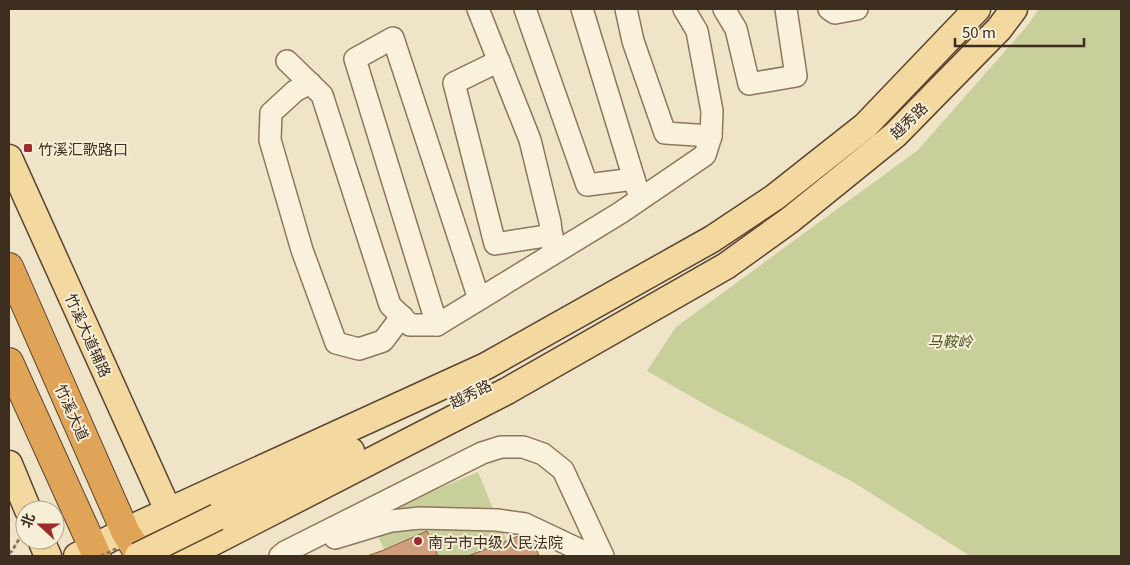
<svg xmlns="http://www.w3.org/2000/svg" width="1130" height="565" font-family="Georgia,'Noto Sans SC',serif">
<rect width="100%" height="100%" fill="#f0e4c8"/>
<!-- green -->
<g fill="#c9cf9b">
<polygon points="1039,9 1121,9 1121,556 970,556 853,482 715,410 647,371 676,327 918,150 1027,26"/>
<polygon points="478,472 496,516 358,522"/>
<polygon points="501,526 507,541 468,556 438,556 427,532 384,550 377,533 392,527"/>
</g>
<!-- building -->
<g fill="#cf9f7d" stroke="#8d5f41">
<polygon points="427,531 438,556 367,556 384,550"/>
<polygon points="529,531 539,556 468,556 507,541"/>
</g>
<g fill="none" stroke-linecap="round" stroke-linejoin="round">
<!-- minor casing -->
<g stroke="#8d765c" stroke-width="24">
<g id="minor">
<polyline points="478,9 530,140 550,222 553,248"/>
<polyline points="525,9 587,185 634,179"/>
<polyline points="582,9 638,192"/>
<polyline points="626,9 633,41 665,133 711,136"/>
<polyline points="724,9 736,29 749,84 796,76 786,9"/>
<polyline points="829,9 835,13 857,9"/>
<polyline points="287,61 322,95 390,305 410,325 437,325 620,213 705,155 711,136 712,111 697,31 684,9"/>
<polyline points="499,61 454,83 495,244 552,235"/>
<polyline points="310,83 295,91 271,113 270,140 302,250 336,343 359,349 383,341 402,316"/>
<polyline points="437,325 355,59 393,38 479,299"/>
<polyline points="335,538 391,521 420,518 497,520 525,524 580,550 582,556"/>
<polyline points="280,556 285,552 482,453 501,447 523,447 543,454 563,470 603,556"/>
</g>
</g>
<!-- major casing -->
<g stroke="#5b4430" stroke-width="29">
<g id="major">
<polyline points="9,158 176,528"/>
<polyline points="9,464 28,510"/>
<polyline points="217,517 351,451"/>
<polyline points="41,540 48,556"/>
<polyline points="77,556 125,531 486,366 712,239 775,197 865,126 977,9"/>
<polyline points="186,556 507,391 726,266 790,220 895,135 999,29 1014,9"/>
</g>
</g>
<!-- highway casing -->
<g stroke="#5b4430" stroke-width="30">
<g id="highway">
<polyline points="9,267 125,531 140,556"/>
<polyline points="9,362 97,556"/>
</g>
</g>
<!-- path -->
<polyline stroke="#8d765c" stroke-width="3" stroke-dasharray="4 2.5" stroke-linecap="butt" points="9,553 12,551 19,539"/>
<!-- minor -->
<use href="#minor" stroke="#faf1dc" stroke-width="21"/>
<!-- major -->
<use href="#major" stroke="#f3d9a0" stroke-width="26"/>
<!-- highway -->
<use href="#highway" stroke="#e0a458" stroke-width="28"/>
<!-- major-bridge casing -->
<g stroke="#5b4430" stroke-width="29" stroke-linecap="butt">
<polyline id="major-bridge" points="138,556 217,517"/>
</g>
<!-- path-bridge -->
<polyline stroke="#8d765c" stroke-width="3" stroke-dasharray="4 2.5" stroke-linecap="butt" points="101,556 118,548"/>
<!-- major-bridge -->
<use href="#major-bridge" stroke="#f3d9a0" stroke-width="26"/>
</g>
<!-- markers -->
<g fill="#9e2a2b" stroke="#f7eed8" stroke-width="2">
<rect x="23" y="143" width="10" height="10" rx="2.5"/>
<circle cx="418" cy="541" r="5"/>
</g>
<g text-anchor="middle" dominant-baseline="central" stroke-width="4" stroke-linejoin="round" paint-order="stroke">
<!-- street labels -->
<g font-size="15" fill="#3d2e20" stroke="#f7eed8">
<text transform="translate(908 120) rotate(-44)">越秀路</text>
<text transform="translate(89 335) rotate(66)">竹溪大道辅路</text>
<text transform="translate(470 393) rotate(-26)">越秀路</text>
<text transform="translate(73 412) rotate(66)">竹溪大道</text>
</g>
<!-- poi labels -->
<g font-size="15" fill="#3d2e20" stroke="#f7eed8" text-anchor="start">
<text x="38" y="148">竹溪汇歌路口</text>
<text x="428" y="541">南宁市中级人民法院</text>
</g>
<!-- park labels -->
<g font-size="15" font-style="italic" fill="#4d5a26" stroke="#f7eed8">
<text x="950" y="340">马鞍岭</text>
</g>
</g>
<!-- border -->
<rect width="1130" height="565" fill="none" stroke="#3d2e20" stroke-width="20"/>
<!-- north arrow -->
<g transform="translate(40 525) rotate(291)"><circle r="24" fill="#f7eed8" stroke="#ada18e"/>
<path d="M0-4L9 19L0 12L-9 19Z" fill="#9e2a2b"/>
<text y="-8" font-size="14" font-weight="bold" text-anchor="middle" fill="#3d2e20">北</text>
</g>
<!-- scale -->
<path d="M955 38v8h129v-8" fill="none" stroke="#3d2e20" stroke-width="2.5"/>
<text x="962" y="38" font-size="15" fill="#3d2e20" stroke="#f7eed8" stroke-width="4" paint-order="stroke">50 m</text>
</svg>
